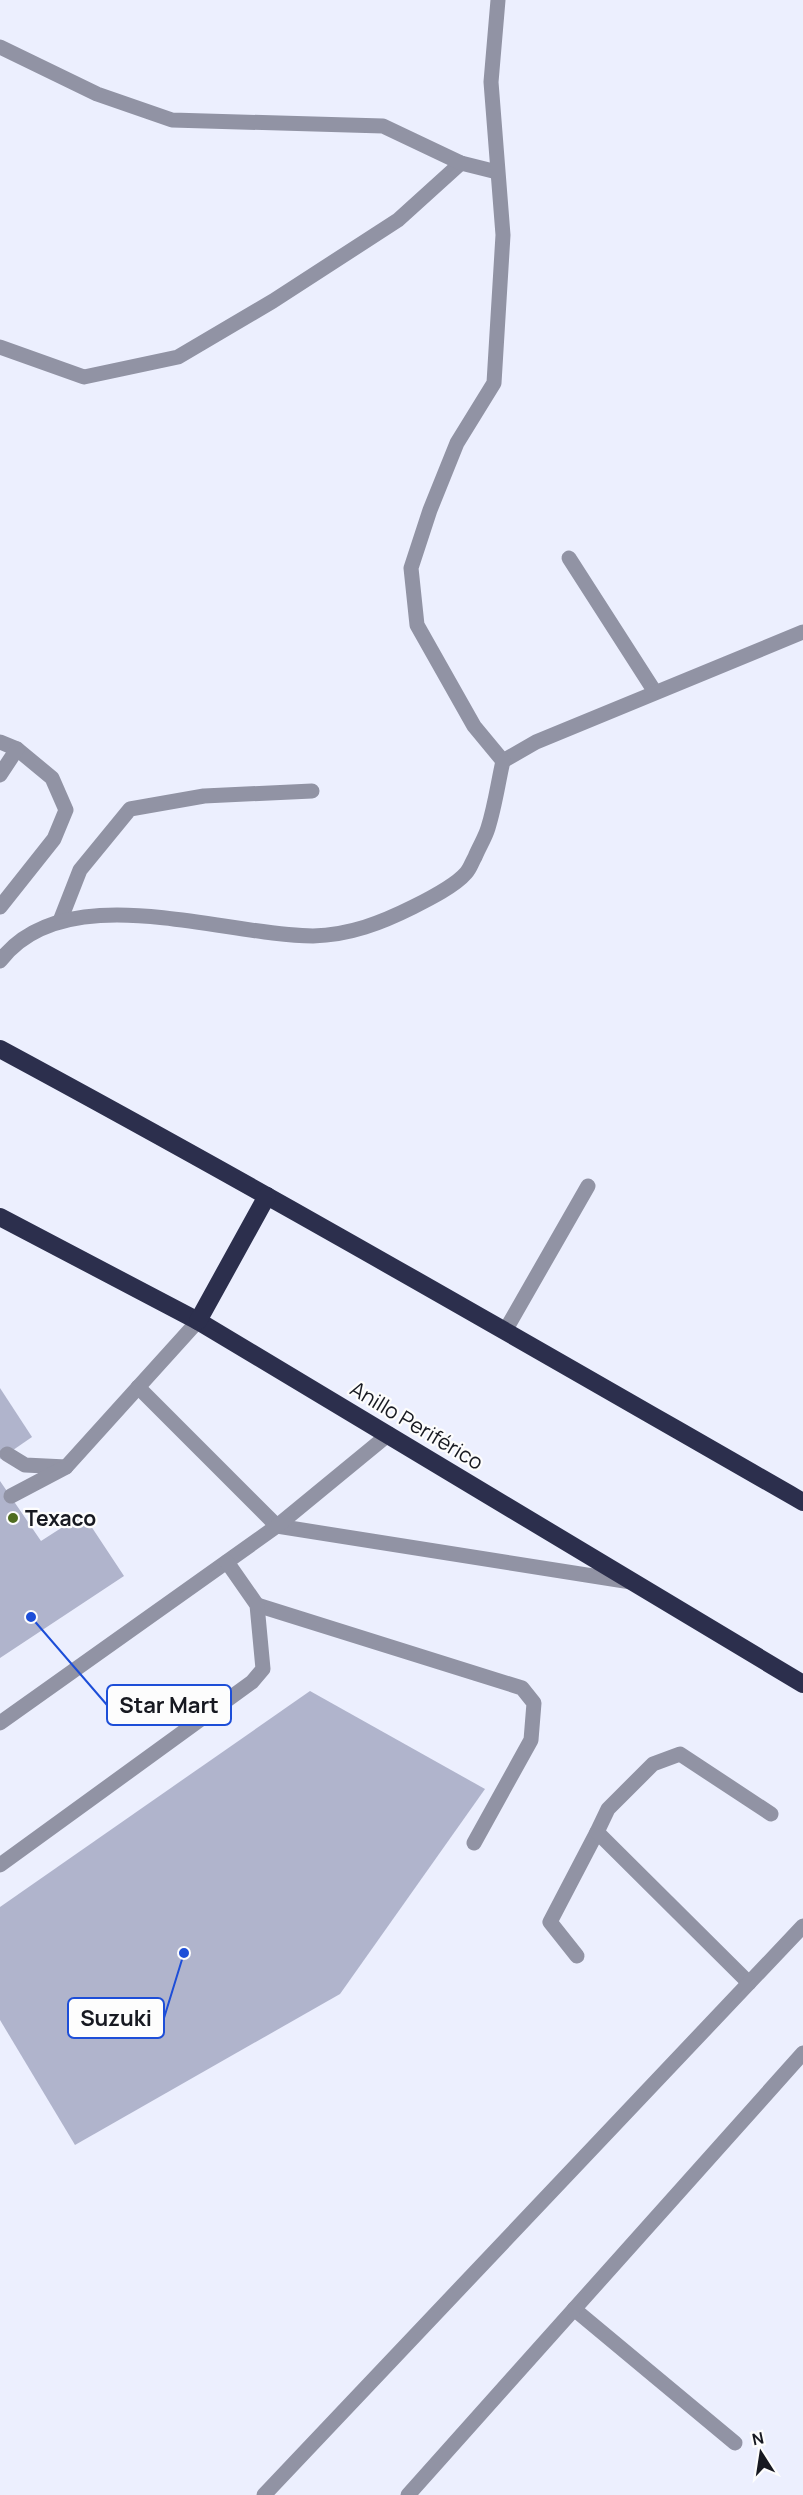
<svg xmlns="http://www.w3.org/2000/svg" width="803" height="2495" font-family="Manrope,sans-serif">
<rect width="100%" height="100%" fill="#eceffe"/>
<!-- building -->
<g fill="#b0b4cc">
<polygon points="0,1388 32,1437 0,1459"/>
<polygon points="0,1481 41,1541 83,1514 124,1576 0,1658"/>
<polygon points="310,1691 485,1789 340,1994 75,2145 0,2020 0,1907"/>
</g>
<g fill="none" stroke-linecap="round" stroke-linejoin="round">
<!-- lane -->
<g stroke="#9193a4" stroke-width="15">
<polyline points="0,347 84,377 178,357 273,301 398,220 461,163"/>
<polyline points="569,558 655,692"/>
<polyline points="0,742 17,749 52,778 66,810 54,839 0,907"/>
<polyline points="0,775 17,749"/>
<polyline points="60,921 80,870 130,809 204,796 312,791"/>
<polyline points="505,1331 588,1186"/>
<polyline points="138,1387 277,1526 631,1582"/>
<polyline points="7,1454 25,1465 66,1467"/>
<polyline points="11,1496 66,1467 198,1321"/>
<polyline points="257,1605 522,1688 534,1703 531,1740 474,1843"/>
<polyline points="0,1723 277,1526 389,1434"/>
<polyline points="0,1865 252,1682 263,1669 257,1605 227,1562"/>
<polyline points="577,1956 550,1922 597,1832"/>
<polyline points="749,1983 597,1832 608,1809 653,1764 680,1754 771,1814"/>
<polyline points="574,2309 735,2443"/>
<polyline points="264,2495 803,1926"/>
<polyline points="408,2495 803,2053"/>
</g>
<!-- street -->
<g stroke="#9193a4" stroke-width="15">
<polyline points="0,47 97,94 172,120 383,126 461,163 497,172"/>
<polyline points="503,761 536,742 803,632"/>
<path d="M 0,961 C 65,875 224,936 313,936 C 350,935 381,923 413,907 C 429,899 455,886 466,873 C 470,869 472,862 475,857 C 479,847 485,838 488,828 C 495,806 498,783 503,761 L 474,726 L 417,625 L 411,568 L 430,510 L 457,443 L 494,383 L 503,235 L 491,82 L 498,0"/>
</g>
<!-- highway -->
<g stroke="#2c2f4d" stroke-width="18">
<path d="M 0,1049 C 271,1195 536,1349 803,1502"/>
<polyline points="0,1217 198,1321 803,1684"/>
<polyline points="198,1321 267,1196"/>
</g>
</g>
<!-- markers -->
<circle fill="#4f6c20" stroke="#fdfdfd" stroke-width="2" cx="13" cy="1518" r="6"/>
<g text-anchor="middle" dominant-baseline="central" stroke-width="4.5" stroke-linejoin="round" paint-order="stroke">
<!-- street labels -->
<g font-size="21" fill="#171921" stroke="#fdfdfd">
<text transform="translate(417 1425) rotate(31)">Anillo Periférico</text>
</g>
<!-- poi labels -->
<g font-size="21" font-weight="bold" fill="#171921" stroke="#fdfdfd" text-anchor="start">
<text x="25" y="1518">Texaco</text>
</g>
</g>
<!-- callouts -->
<path fill="none" stroke="#1d4ed8" stroke-width="2" d="M31 1617L107 1705M184 1953L164 2018"/>
<g fill="#1d4ed8" stroke="#fdfdfd" stroke-width="2">
<circle cx="31" cy="1617" r="6"/>
<circle cx="184" cy="1953" r="6"/>
</g>
<g fill="#fdfdfd" stroke="#1d4ed8" stroke-width="2">
<rect x="107" y="1685" width="124" height="40" rx="6"/>
<rect x="68" y="1998" width="96" height="40" rx="6"/>
</g>
<g font-size="22" text-anchor="middle" font-weight="bold" fill="#171921">
<text x="169" y="1713">Star Mart</text>
<text x="116" y="2026">Suzuki</text>
</g>
<!-- north arrow -->
<g transform="translate(761 2453) rotate(348)" stroke="#fdfdfd" stroke-width="4.5" paint-order="stroke">
<path d="M0-4.5L10 22L0 15L-10 22Z" fill="#171921"/>
<text y="-9" font-size="16" font-weight="bold" text-anchor="middle" fill="#171921">N</text>
</g>
</svg>
